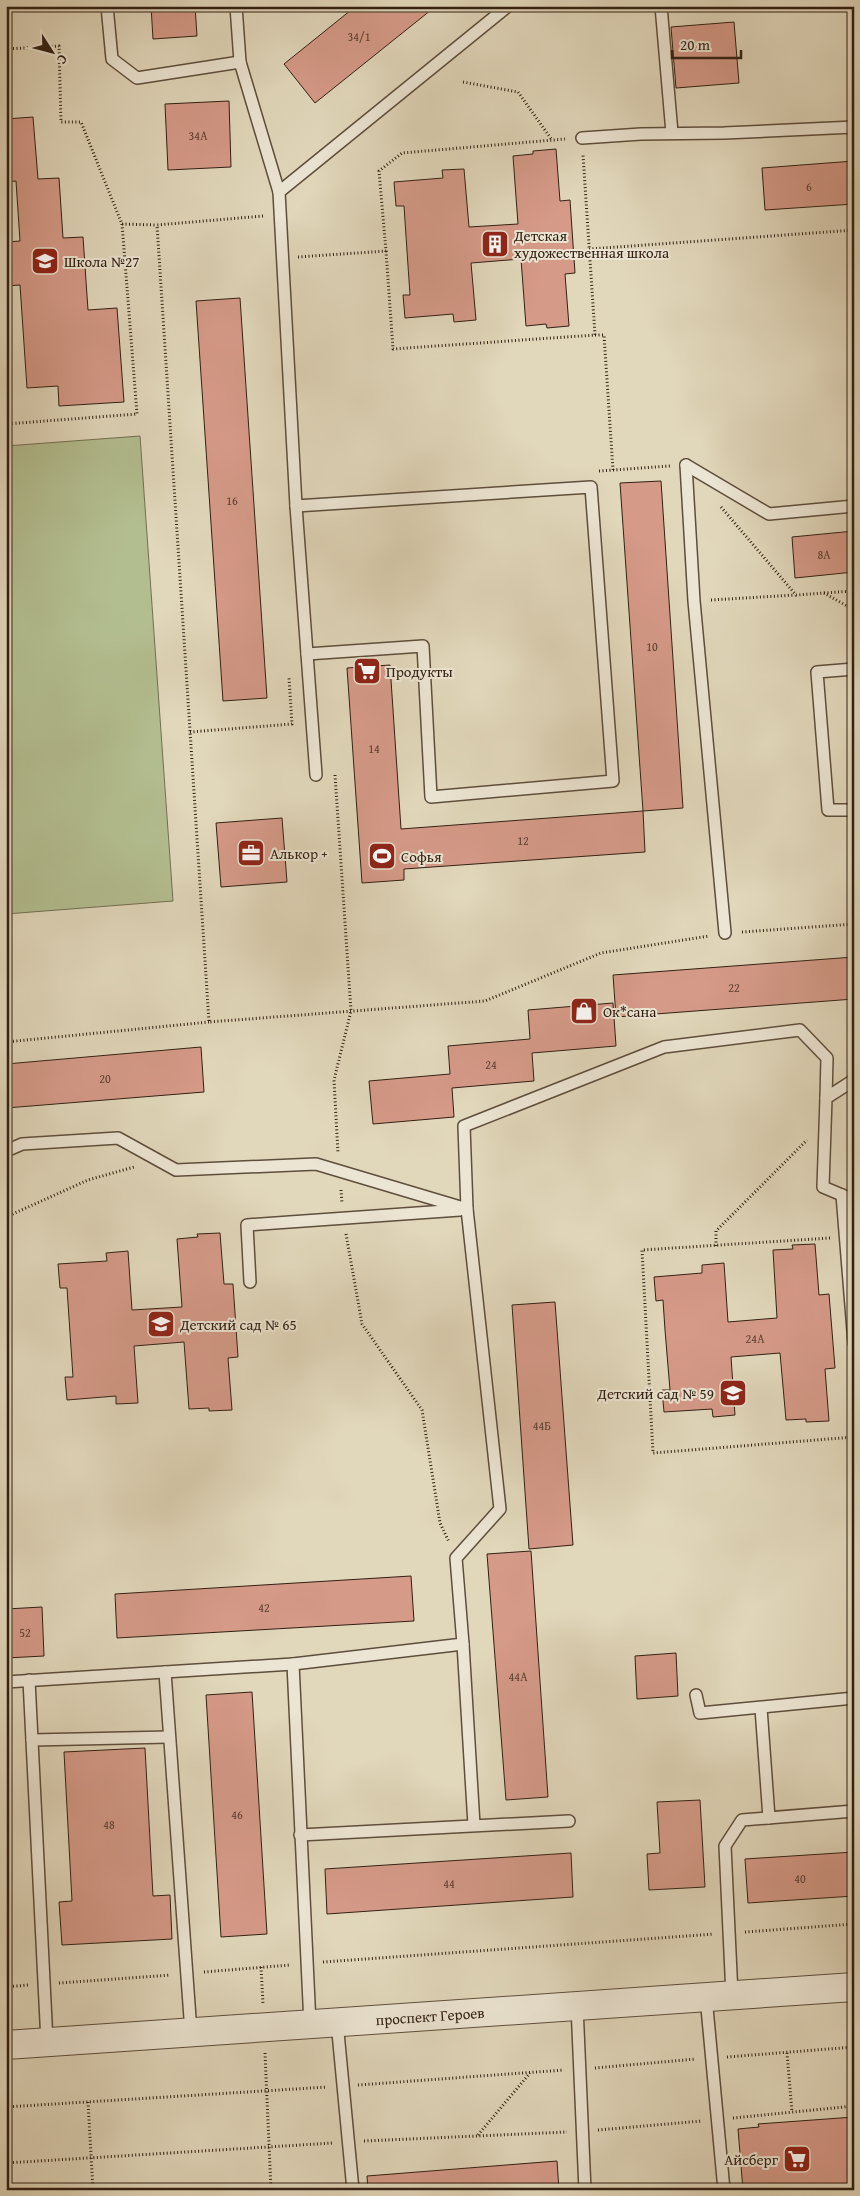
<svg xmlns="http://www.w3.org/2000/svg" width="860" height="2196" font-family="'Gentium Book Plus',serif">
<rect width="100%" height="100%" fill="#e1d7bb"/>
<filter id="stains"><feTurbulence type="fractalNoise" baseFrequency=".004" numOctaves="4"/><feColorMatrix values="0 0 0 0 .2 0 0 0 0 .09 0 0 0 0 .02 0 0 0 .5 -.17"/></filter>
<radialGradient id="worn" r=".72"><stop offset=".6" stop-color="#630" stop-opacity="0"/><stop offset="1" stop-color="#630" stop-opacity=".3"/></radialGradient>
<!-- green -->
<polygon fill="#b3be90" stroke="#726f51" points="140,436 173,901 6,914 6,446"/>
<!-- building -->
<g fill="#d59a88" stroke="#322012">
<polygon points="151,6 195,6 197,36 153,39"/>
<polygon points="356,6 436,6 315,103 284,64"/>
<polygon points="734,22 739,83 676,88 671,27"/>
<polygon points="229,101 231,167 168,170 165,104"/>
<polygon points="33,117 38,179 59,178 63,238 83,237 88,310 117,308 124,402 59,406 58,386 27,388 20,285 6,286 6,242 20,241 16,181 6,182 6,119"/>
<polygon points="556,149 560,201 570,200 575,273 565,274 569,326 547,328 546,324 526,326 521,259 471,263 476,320 454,322 453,314 405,318 403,295 410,295 406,236 404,206 396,206 394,182 443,178 442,170 464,169 469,227 518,224 513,156 533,154 533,151"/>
<polygon points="854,161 854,204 765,210 762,168"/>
<polygon points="240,298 267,698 223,701 196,301"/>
<polygon points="661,481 683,808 643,811 620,483"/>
<polygon points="854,531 854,572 795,578 792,537"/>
<polygon points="390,665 401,829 643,811 645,852 404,869 404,880 362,883 347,668"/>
<polygon points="282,818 287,882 221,887 216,823"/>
<polygon points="854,957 854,999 616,1017 613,975"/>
<polygon points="613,1003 616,1046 532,1053 534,1081 452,1088 454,1117 373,1124 369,1081 450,1074 448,1046 530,1039 528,1010"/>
<polygon points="201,1047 204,1092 6,1108 6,1064"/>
<polygon points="220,1233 224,1284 233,1284 238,1357 228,1358 232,1410 209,1411 209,1408 189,1409 184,1342 134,1346 138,1403 116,1404 116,1396 67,1400 65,1377 73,1377 69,1318 67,1288 60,1288 58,1264 107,1261 106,1253 128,1251 132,1310 182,1307 177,1239 198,1237 197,1234"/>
<polygon points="815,1244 819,1295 829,1294 835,1368 825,1369 829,1421 806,1422 806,1419 786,1420 780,1353 731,1357 735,1415 713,1417 712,1409 664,1412 662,1390 670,1390 665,1330 663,1300 656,1301 654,1277 702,1273 702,1265 724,1263 728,1322 777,1318 773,1250 793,1249 792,1245"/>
<polygon points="555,1302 573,1545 529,1549 512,1305"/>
<polygon points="531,1551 548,1797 506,1800 487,1554"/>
<polygon points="411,1576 414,1621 117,1638 115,1594"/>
<polygon points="42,1607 44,1656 6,1658 6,1609"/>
<polygon points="676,1653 678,1696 637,1699 635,1656"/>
<polygon points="252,1692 267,1934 221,1937 206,1695"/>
<polygon points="145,1748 153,1896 170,1895 172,1939 62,1945 59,1902 72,1901 64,1752"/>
<polygon points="700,1800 705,1887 649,1890 647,1854 660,1853 657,1802"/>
<polygon points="854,1852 854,1896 748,1903 745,1859"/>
<polygon points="571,1853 573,1897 327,1914 325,1869"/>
<polygon points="854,2117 854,2190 743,2190 738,2129 759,2127 758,2124"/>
<polygon points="557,2161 559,2190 368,2190 367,2176"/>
</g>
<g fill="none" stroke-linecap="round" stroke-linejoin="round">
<!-- service casing -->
<g stroke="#5e4e3c" stroke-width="14">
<g id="service">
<polyline points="107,6 112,59 137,78 240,62 279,192"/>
<polyline points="236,6 240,62"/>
<polyline points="661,6 672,133"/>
<polyline points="582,138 641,134 724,133 854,127"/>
<polyline points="686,465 694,601 725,933"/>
<polyline points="686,465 769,514 854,506"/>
<polyline points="296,506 591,487 613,781 431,797 423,646 307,654"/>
<polyline points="854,669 817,672 828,810 854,810"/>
<polyline points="316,775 296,506 279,192 508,6"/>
<polyline points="854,1080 826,1098 823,1187 854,1200"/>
<polyline points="6,1151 22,1144 118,1138 176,1170 316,1164 467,1209"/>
<polyline points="842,1195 854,1343"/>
<polyline points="250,1282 247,1225 460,1210"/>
<polyline points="463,1644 474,1825"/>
<polyline points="165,1672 191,2032"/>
<polyline points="29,1680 47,2042"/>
<polyline points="6,1682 293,1664"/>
<polyline points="696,1695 700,1713 854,1698"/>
<polyline points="761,1708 769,1818"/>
<polyline points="32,1740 169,1737"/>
<polyline points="300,1835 569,1821"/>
<polyline points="732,1995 725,1846 742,1820 854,1811"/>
<polyline points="706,1997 724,2190"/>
<polyline points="577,2006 585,2190"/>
<polyline points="337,2022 353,2190"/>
<polyline points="310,2024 293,1664 463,1644 456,1558 500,1509 467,1209 464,1126 664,1047 800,1030 827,1058 826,1098"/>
</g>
</g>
<!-- tertiary casing -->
<g stroke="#5e4e3c" stroke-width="30">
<polyline id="tertiary" points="6,2045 854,1987"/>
</g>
<!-- path -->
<g stroke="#322012" stroke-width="3" stroke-dasharray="1 2.5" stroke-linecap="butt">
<polyline points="6,49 59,46 61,122 81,122 122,224 137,414 6,424"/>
<polyline points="463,82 518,92 552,140"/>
<polyline points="263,216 157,225 209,1022 485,1001 601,953 709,936"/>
<polyline points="122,224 157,225"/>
<polyline points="589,249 854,230"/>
<polyline points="386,251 393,349 595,335 583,155"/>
<polyline points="298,257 386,251 379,171 402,153 565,139"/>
<polyline points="595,335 604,335 613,470"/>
<polyline points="599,471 670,466"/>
<polyline points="721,507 796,595 824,593 854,610"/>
<polyline points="824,593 854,591"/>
<polyline points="711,600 795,595"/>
<polyline points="190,732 292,724 289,678"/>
<polyline points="335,775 351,1011 334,1080 338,1153"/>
<polyline points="742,932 854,924"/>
<polyline points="6,1042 209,1022"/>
<polyline points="341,1190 342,1203"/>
<polyline points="6,1217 88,1180 134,1167"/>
<polyline points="346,1234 362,1324 422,1410 440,1523 449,1542"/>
<polyline points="830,1238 642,1250 653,1453 854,1437"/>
<polyline points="716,1246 716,1231 807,1140"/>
<polyline points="745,1932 854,1924"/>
<polyline points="323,1962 714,1934"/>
<polyline points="261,1967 263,2004"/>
<polyline points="204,1972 290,1965"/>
<polyline points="59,1983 170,1975"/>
<polyline points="6,1987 28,1985"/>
<polyline points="265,2053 271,2190"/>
<polyline points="787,2053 792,2112"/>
<polyline points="727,2057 854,2047"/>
<polyline points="595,2068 696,2059"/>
<polyline points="358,2085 564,2070"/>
<polyline points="88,2102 93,2190"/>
<polyline points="6,2107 327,2087"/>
<polyline points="733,2118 854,2106"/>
<polyline points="598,2130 702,2121"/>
<polyline points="478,2135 530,2073"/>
<polyline points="364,2141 567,2132"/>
<polyline points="6,2163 333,2143"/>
</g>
<!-- service -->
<use href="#service" stroke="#ece5d3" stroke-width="11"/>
<!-- tertiary -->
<use href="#tertiary" stroke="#ece5d3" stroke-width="28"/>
</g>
<!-- icons -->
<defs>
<g id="building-square" transform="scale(1.4375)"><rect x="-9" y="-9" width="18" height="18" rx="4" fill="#8f2418" stroke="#ece5d3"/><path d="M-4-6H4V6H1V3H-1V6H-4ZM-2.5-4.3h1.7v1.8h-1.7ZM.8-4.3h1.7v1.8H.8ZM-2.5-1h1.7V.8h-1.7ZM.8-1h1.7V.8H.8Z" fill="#fff"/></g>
<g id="school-square" transform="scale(1.4375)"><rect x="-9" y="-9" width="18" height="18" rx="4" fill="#8f2418" stroke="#ece5d3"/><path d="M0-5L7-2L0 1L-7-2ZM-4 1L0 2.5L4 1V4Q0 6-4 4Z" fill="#fff"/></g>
<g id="supermarket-square" transform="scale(1.4375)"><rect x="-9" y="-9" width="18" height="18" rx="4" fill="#8f2418" stroke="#ece5d3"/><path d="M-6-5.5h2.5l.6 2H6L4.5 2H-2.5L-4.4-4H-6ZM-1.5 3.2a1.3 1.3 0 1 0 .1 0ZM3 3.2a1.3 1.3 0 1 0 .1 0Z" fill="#fff"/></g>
<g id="office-square" transform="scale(1.4375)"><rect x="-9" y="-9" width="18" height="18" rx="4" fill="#8f2418" stroke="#ece5d3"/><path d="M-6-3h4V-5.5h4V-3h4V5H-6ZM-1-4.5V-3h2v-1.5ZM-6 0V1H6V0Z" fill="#fff"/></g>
<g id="stadium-square" transform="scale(1.4375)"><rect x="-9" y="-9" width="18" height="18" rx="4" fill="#8f2418" stroke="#ece5d3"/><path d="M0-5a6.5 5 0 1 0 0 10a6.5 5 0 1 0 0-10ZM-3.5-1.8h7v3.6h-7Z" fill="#fff"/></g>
<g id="shop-square" transform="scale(1.4375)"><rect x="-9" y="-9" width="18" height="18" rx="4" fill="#8f2418" stroke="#ece5d3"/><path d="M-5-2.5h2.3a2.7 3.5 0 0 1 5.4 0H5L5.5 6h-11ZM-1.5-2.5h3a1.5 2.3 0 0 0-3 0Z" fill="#fff"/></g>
</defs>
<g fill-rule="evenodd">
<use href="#building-square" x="495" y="244"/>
<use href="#school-square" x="45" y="261"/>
<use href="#supermarket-square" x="367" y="671"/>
<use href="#office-square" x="251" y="853"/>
<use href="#stadium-square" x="382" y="856"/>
<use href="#shop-square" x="584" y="1011"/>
<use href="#school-square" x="161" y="1324"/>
<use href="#school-square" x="733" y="1393"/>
<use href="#supermarket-square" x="797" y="2159"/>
</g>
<g text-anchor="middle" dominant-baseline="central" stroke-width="4" stroke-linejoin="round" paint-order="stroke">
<!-- number labels -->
<g font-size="12" fill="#5b3e30">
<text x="359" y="36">34/1</text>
<text x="198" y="135">34А</text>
<text x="809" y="186">6</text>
<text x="232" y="500">16</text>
<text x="824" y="554">8А</text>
<text x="652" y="646">10</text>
<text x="374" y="748">14</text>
<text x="523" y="840">12</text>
<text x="734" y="987">22</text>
<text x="491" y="1064">24</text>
<text x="105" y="1078">20</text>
<text x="755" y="1338">24А</text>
<text x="542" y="1425">44Б</text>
<text x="264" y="1607">42</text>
<text x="25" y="1632">52</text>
<text x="518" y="1676">44А</text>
<text x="237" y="1814">46</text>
<text x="109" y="1824">48</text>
<text x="800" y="1878">40</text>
<text x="449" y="1883">44</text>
</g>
<!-- poi labels -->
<g font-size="15" fill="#322012" stroke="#ece5d3" text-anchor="start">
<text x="514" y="235">Детская<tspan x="514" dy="17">художественная школа</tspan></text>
<text x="64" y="261">Школа №27</text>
<text x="386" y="671">Продукты</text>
<text x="270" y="853">Алькор +</text>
<text x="401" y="856">Софья</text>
<text x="603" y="1011">Ок*сана</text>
<text x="180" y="1324">Детский сад № 65</text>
<text x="714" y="1393" text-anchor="end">Детский сад № 59</text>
<text x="778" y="2159" text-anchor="end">Айсберг</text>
</g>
<!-- street labels -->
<g font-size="15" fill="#322012" stroke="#ece5d3">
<text transform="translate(430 2016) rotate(-4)">проспект Героев</text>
</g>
</g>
<!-- margin -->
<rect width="860" height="2196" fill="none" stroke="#e1d7bb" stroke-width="25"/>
<rect x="8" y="8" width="845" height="2181" fill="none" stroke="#322012" stroke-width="2.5"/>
<rect x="12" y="12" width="835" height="2171" fill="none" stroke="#322012"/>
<!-- north arrow -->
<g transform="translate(52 52) rotate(126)" stroke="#ece5d3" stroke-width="4" paint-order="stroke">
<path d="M0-4L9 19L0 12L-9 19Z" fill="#322012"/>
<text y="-8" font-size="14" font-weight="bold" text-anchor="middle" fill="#322012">С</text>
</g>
<!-- scale -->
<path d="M672 50v8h69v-8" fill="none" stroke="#322012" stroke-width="2.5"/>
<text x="680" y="50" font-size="15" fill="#322012" stroke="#ece5d3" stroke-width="4" paint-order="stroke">20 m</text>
<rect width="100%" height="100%" filter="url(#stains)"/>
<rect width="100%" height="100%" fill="url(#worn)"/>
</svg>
